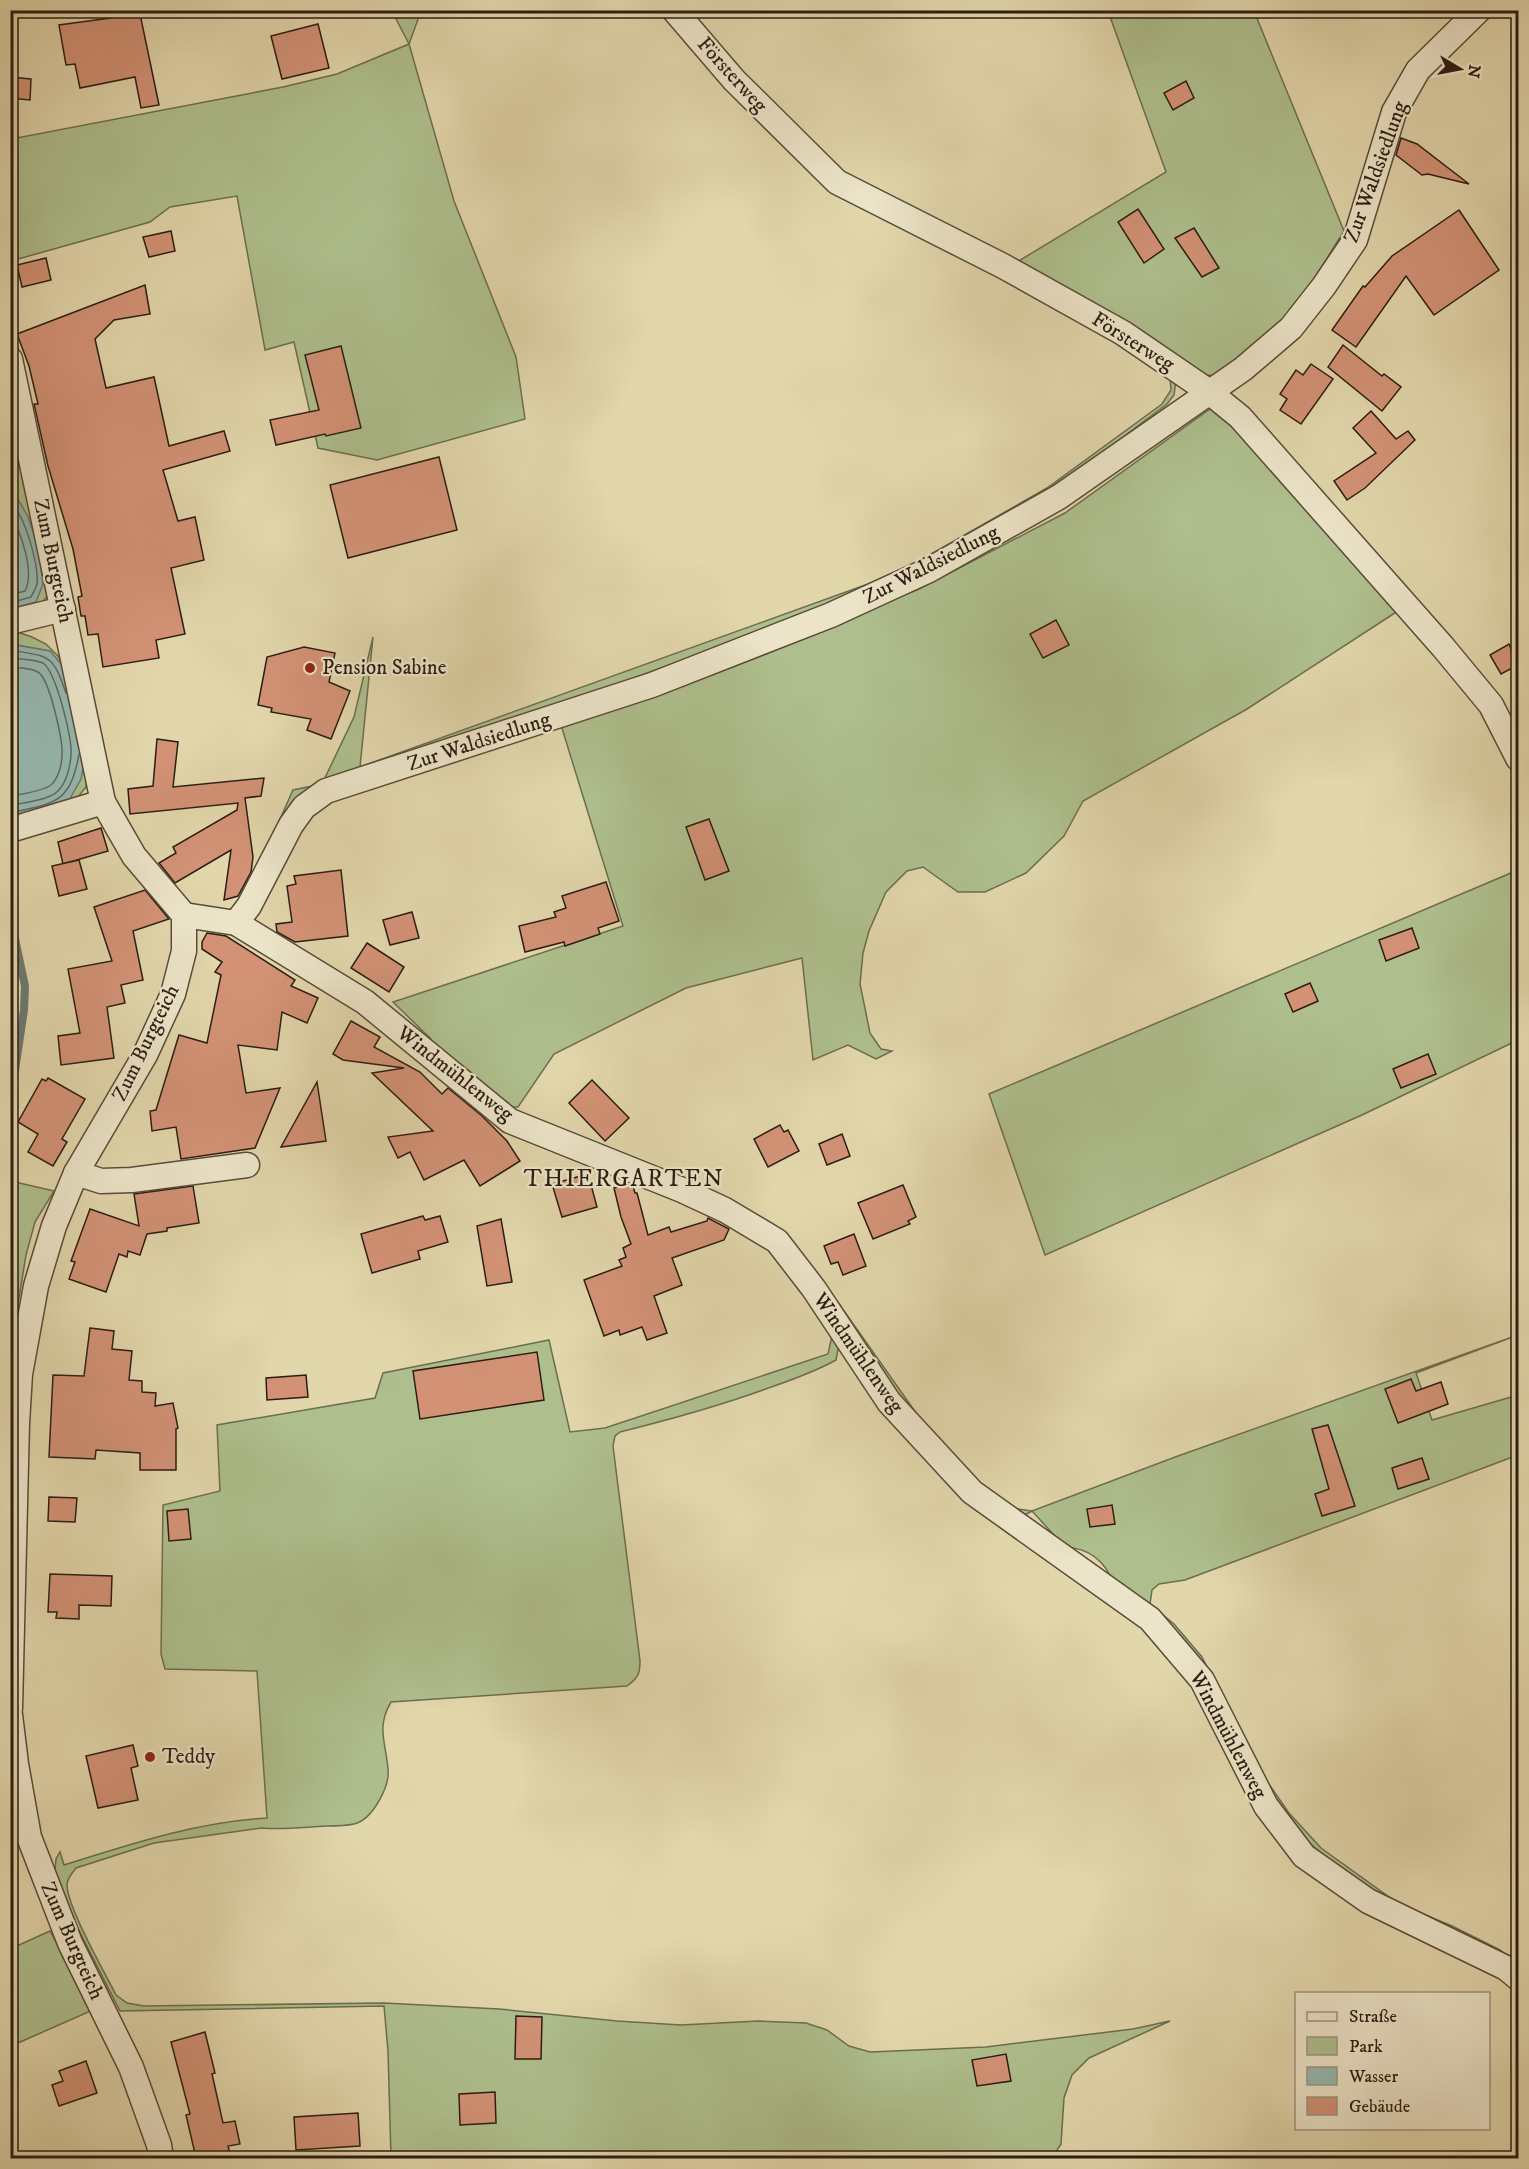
<svg xmlns="http://www.w3.org/2000/svg" width="1529" height="2169" font-family="'IM FELL DW Pica',serif">
<rect width="100%" height="100%" fill="#e2d6ab"/>
<filter id="stains"><feTurbulence type="fractalNoise" baseFrequency=".00333" numOctaves="4"/><feColorMatrix values="0 0 0 0 .2 0 0 0 0 .09 0 0 0 0 .02 0 0 0 .5 -.17"/></filter>
<radialGradient id="worn" r=".72"><stop offset=".6" stop-color="#630" stop-opacity="0"/><stop offset="1" stop-color="#630" stop-opacity=".3"/></radialGradient>
<!-- green -->
<g fill="#aebf8d" stroke="#6c6e50" stroke-width="1.5">
<polygon points="392,11 421,11 409,44 454,201 516,357 525,419 377,460 318,448 294,342 265,350 237,196 170,207 150,222 11,261 11,139 283,87 337,74 409,44"/>
<polygon points="1108,11 1254,11 1344,231 1287,322 1223,373 1213,376 1197,373 1017,262 1166,172"/>
<polygon points="1170,377 1176,380 1174,395 1167,404 1057,487 937,554 796,620 322,789 243,902 293,790 322,784 354,717 373,637 360,767 868,584 919,561 1047,488 1162,404 1171,390"/>
<polygon points="1210,409 1258,448 1401,609 1247,709 1083,801 1064,836 1026,873 985,892 958,892 923,867 907,871 886,892 869,931 863,953 860,984 870,1033 881,1049 892,1051 876,1059 848,1045 813,1060 802,958 686,988 554,1054 518,1107 505,1107 441,1054 430,1038 393,1002 623,926 561,725 758,653 919,589 1065,513"/>
<polygon points="10,441 18,456 52,588 42,604 10,615"/>
<polygon points="11,630 32,637 46,644 58,656 71,678 89,761 86,787 73,803 50,810 49,651 11,644"/>
<polygon points="1518,870 1518,1040 1362,1115 1045,1255 989,1094"/>
<polygon points="11,1181 54,1191 35,1222 26,1255 15,1322 10,1321"/>
<path d="M 837,1301 L 938,1444 L 978,1483 L 1010,1508 L 1032,1511 L 1178,1456 L 1518,1335 L 1416,1373 L 1432,1420 L 1518,1395 L 1518,1455 L 1185,1580 L 1159,1584 L 1152,1590 L 1150,1604 L 1174,1624 L 1202,1657 L 1262,1774 L 1289,1813 L 1321,1848 L 1399,1904 L 1452,1926 L 1500,1950 L 1518,1965 L 1518,1969 C 1486,1942 1443,1929 1405,1911 C 1366,1891 1331,1864 1299,1833 C 1261,1797 1244,1747 1221,1701 C 1196,1653 1156,1618 1114,1584 C 1105,1561 1090,1548 1065,1547 L 1032,1511 C 1021,1518 1016,1516 1004,1510 L 940,1453 L 894,1397 L 847,1327 Z"/>
<path d="M 833,1331 L 839,1344 L 836,1360 C 813,1373 788,1381 763,1390 C 716,1407 668,1420 620,1432 L 615,1436 L 613,1446 L 640,1661 C 640,1674 638,1678 627,1686 L 391,1702 C 376,1727 386,1743 388,1769 C 390,1787 372,1820 354,1824 C 345,1826 335,1826 326,1826 C 305,1827 283,1830 262,1828 L 154,1843 L 76,1868 C 72,1873 68,1877 67,1884 C 66,1905 105,1973 116,1995 L 127,2003 L 144,2006 L 384,2003 L 499,2009 L 617,2021 L 681,2025 L 758,2021 L 806,2023 L 827,2030 L 849,2046 L 870,2052 L 986,2047 L 1133,2029 L 1170,2021 L 1089,2058 L 1072,2075 L 1064,2098 L 1061,2144 L 1052,2158 L 391,2158 L 388,2051 L 384,2006 L 120,2011 L 68,1909 L 55,1870 L 56,1859 L 60,1852 L 64,1865 C 131,1844 197,1822 267,1818 L 257,1671 L 165,1669 L 161,1654 L 163,1505 L 220,1491 L 217,1425 L 375,1398 L 383,1373 L 549,1340 L 570,1432 L 605,1428 L 828,1354 Z"/>
<polygon points="50,1931 93,2010 11,2046 10,1949"/>
</g>
<!-- water -->
<g fill="#96b8b0" stroke="#6b7a71" stroke-width="1.5">
<polygon points="10,495 19,501 28,517 38,546 43,584 36,602 11,609"/>
<polygon points="10,644 50,651 63,666 86,753 81,779 68,802 10,820"/>
</g>
<g fill="none" stroke-linecap="round" stroke-linejoin="round">
<!-- shore -->
<g stroke="#606a62" stroke-width="1.5">
<path d="M 10,503 C 25,513 39,567 37,584 C 36,588 33,593 31,597 L 10,603"/>
<path d="M 10,514 C 21,532 35,572 25,591 L 10,595"/>
<path d="M 10,650 C 50,657 52,653 66,693"/>
<path d="M 10,658 C 19,659 35,659 43,663 C 56,672 73,740 71,755 C 70,767 67,781 59,790 C 49,801 24,802 10,806"/>
<path d="M 10,667 C 18,668 31,668 38,672 C 50,679 63,742 62,755 C 62,765 58,779 51,785 C 41,792 22,794 10,796"/>
<path d="M 10,813 C 55,803 70,804 79,754"/>
</g>
<!-- stream -->
<polyline stroke="#6b7a71" stroke-width="8" points="10,915 25,986 24,1010 14,1077 10,1089"/>
</g>
<!-- building -->
<g fill="#d39276" stroke="#2b1d13" stroke-width="1.5">
<polygon points="140,14 159,105 141,108 135,77 80,88 75,64 66,65 59,25"/>
<polygon points="318,24 329,68 282,79 271,36"/>
<polygon points="10,77 31,79 30,100 10,98"/>
<polygon points="1186,81 1194,98 1173,110 1164,93"/>
<polygon points="1401,138 1417,144 1469,184 1428,174 1422,175 1396,155"/>
<polygon points="1138,209 1164,249 1144,263 1118,222"/>
<polygon points="1459,210 1499,270 1434,315 1406,276 1356,347 1332,330 1363,286 1365,287 1392,256"/>
<polygon points="1194,228 1219,268 1202,277 1175,238"/>
<polygon points="171,231 175,251 149,257 143,237"/>
<polygon points="46,258 51,280 22,287 17,265"/>
<polygon points="145,285 150,314 114,320 95,339 106,388 154,377 169,446 224,431 230,451 163,470 178,521 195,517 204,560 171,568 185,634 156,640 159,658 103,667 98,634 88,635 85,616 81,616 78,597 82,596 73,549 48,466 34,404 38,404 29,366 17,334"/>
<polygon points="1343,345 1382,376 1384,374 1401,387 1382,411 1328,367"/>
<polygon points="341,346 361,428 326,436 325,434 276,445 270,420 319,410 305,355"/>
<polygon points="1311,364 1333,379 1301,424 1280,410 1287,399 1280,394 1296,370 1303,375"/>
<polygon points="1371,411 1396,439 1408,431 1415,440 1365,488 1347,500 1334,481 1376,453 1353,428"/>
<polygon points="439,457 457,530 348,558 330,485"/>
<polygon points="1056,620 1069,645 1043,658 1030,634"/>
<polygon points="1509,644 1518,665 1501,674 1490,655"/>
<polygon points="304,647 335,653 329,682 350,691 331,739 307,730 311,719 271,712 272,708 258,705 267,657"/>
<polygon points="157,739 178,742 173,787 264,778 261,796 245,798 253,857 251,872 238,896 224,900 231,850 175,883 159,863 176,853 173,847 237,810 238,803 130,814 128,789 153,786"/>
<polygon points="709,819 729,871 705,880 686,827"/>
<polygon points="101,828 108,851 63,864 58,842"/>
<polygon points="79,860 87,889 59,896 52,866"/>
<polygon points="341,870 348,936 295,942 277,932 276,924 292,922 287,886 296,884 294,876"/>
<polygon points="606,882 619,921 598,928 600,934 565,946 564,942 525,952 519,926 556,917 554,912 566,908 562,896"/>
<polygon points="145,890 169,919 133,931 143,980 121,985 125,1003 107,1007 114,1058 61,1065 58,1036 80,1033 68,969 112,961 94,907"/>
<polygon points="412,912 419,938 390,945 383,920"/>
<polygon points="1412,928 1419,948 1386,961 1379,940"/>
<polygon points="207,933 226,936 295,980 291,986 318,998 307,1023 282,1012 277,1050 238,1045 246,1093 280,1088 255,1148 181,1159 176,1127 152,1131 150,1111 156,1110 179,1035 207,1043 221,975 215,972 222,962 202,949 202,942"/>
<polygon points="367,943 404,967 389,992 351,968"/>
<polygon points="1310,983 1318,1001 1293,1012 1285,994"/>
<polygon points="351,1021 380,1037 374,1047 420,1072 442,1094 448,1088 482,1116 507,1141 520,1161 480,1186 464,1160 424,1180 410,1152 398,1158 388,1137 433,1131 372,1073 404,1068 343,1060 333,1054"/>
<polygon points="1428,1054 1436,1074 1401,1088 1393,1069"/>
<polygon points="48,1078 85,1099 62,1139 67,1142 53,1166 28,1152 38,1134 18,1122 42,1079 46,1081"/>
<polygon points="592,1080 629,1118 605,1141 569,1103"/>
<polygon points="317,1082 326,1141 281,1147"/>
<polygon points="780,1125 784,1132 788,1130 799,1151 768,1167 754,1139"/>
<polygon points="842,1134 850,1156 827,1165 819,1144"/>
<polygon points="588,1174 597,1207 562,1217 552,1184"/>
<polygon points="628,1184 633,1186 635,1193 637,1193 648,1235 669,1227 671,1232 707,1221 708,1218 729,1229 724,1240 672,1258 682,1285 654,1296 667,1333 647,1340 642,1327 620,1335 619,1330 604,1336 584,1280 622,1266 619,1260 626,1257 623,1248 631,1244 621,1217 614,1188"/>
<polygon points="903,1185 916,1217 908,1221 910,1224 873,1239 858,1203"/>
<polygon points="193,1186 199,1223 167,1228 167,1231 147,1234 140,1255 128,1251 127,1257 119,1254 106,1292 69,1279 75,1262 71,1261 90,1209 139,1226 134,1194"/>
<polygon points="423,1216 425,1220 440,1216 448,1242 418,1251 420,1259 372,1273 361,1234"/>
<polygon points="501,1219 512,1282 487,1286 477,1226"/>
<polygon points="854,1234 866,1266 843,1275 838,1262 831,1264 824,1246"/>
<polygon points="90,1328 114,1331 112,1349 132,1351 129,1380 142,1381 142,1392 156,1393 155,1406 173,1403 178,1428 176,1429 176,1470 140,1470 140,1453 96,1450 95,1459 49,1457 53,1375 84,1376"/>
<polygon points="537,1352 544,1400 420,1419 413,1371"/>
<polygon points="306,1375 308,1397 267,1400 266,1378"/>
<polygon points="1411,1379 1416,1391 1441,1382 1448,1404 1398,1423 1385,1389"/>
<polygon points="1328,1425 1355,1506 1322,1516 1315,1494 1329,1489 1312,1429"/>
<polygon points="1422,1458 1429,1479 1398,1489 1392,1468"/>
<polygon points="49,1497 77,1498 75,1522 48,1521"/>
<polygon points="1112,1505 1115,1524 1090,1527 1087,1509"/>
<polygon points="188,1509 191,1539 169,1541 167,1511"/>
<polygon points="50,1574 112,1576 111,1606 79,1605 79,1619 56,1618 57,1612 48,1612"/>
<polygon points="133,1745 138,1766 131,1768 138,1800 98,1808 86,1756"/>
<polygon points="516,2016 542,2017 541,2059 515,2059"/>
<polygon points="205,2032 215,2073 212,2074 223,2123 235,2121 240,2144 228,2146 231,2158 196,2158 186,2115 190,2114 171,2042"/>
<polygon points="1006,2054 1011,2081 977,2086 972,2060"/>
<polygon points="86,2061 97,2093 59,2106 52,2085 63,2081 59,2071"/>
<polygon points="495,2092 496,2123 460,2125 459,2094"/>
<polygon points="358,2113 360,2146 296,2150 294,2117"/>
</g>
<g fill="none" stroke-linecap="round" stroke-linejoin="round">
<!-- minor casing -->
<g stroke="#594b39" stroke-width="27">
<g id="minor">
<polyline points="674,10 734,80 837,182 1003,266 1123,333 1208,391 1240,417 1443,647 1491,705 1518,758"/>
<polyline points="10,359 103,802 134,856 184,915 184,951 173,994 145,1055 76,1173 54,1226 36,1286 20,1374 17,1423 10,1708"/>
<polyline points="10,622 63,609"/>
<polyline points="10,830 103,802"/>
<polyline points="184,915 236,923 365,1002 510,1121 682,1190 725,1210 777,1241 814,1289 889,1402 972,1492 1150,1619 1202,1680 1266,1806 1304,1856 1368,1901 1506,1968 1518,1978"/>
<polyline points="236,923 249,906 291,825 304,807 326,791 652,685 831,615 929,570 1059,497 1243,369 1291,328 1324,286 1355,240 1394,112 1418,70 1479,10"/>
<polyline points="76,1173 101,1181 132,1180 247,1165"/>
<polyline points="10,1715 16,1764 29,1837 70,1943 131,2067 159,2145 161,2158"/>
</g>
</g>
<!-- minor -->
<use href="#minor" stroke="#ece4c8" stroke-width="24"/>
</g>
<!-- markers -->
<g fill="#8f2418" stroke="#ece4c8" stroke-width="2">
<circle cx="310" cy="668" r="6"/>
<circle cx="150" cy="1757" r="6"/>
</g>
<g text-anchor="middle" dominant-baseline="central" stroke-width="4.5" stroke-linejoin="round" paint-order="stroke">
<!-- street labels -->
<g font-size="21" fill="#2b1d13" stroke="#ece4c8">
<text transform="translate(732 75) rotate(48)">Försterweg</text>
<text transform="translate(1376 172) rotate(-70)">Zur Waldsiedlung</text>
<text transform="translate(1133 342) rotate(32)">Försterweg</text>
<text transform="translate(53 561) rotate(78)">Zum Burgteich</text>
<text transform="translate(931 565) rotate(-27)">Zur Waldsiedlung</text>
<text transform="translate(479 742) rotate(-18)">Zur Waldsiedlung</text>
<text transform="translate(146 1043) rotate(-64)">Zum Burgteich</text>
<text transform="translate(455 1074) rotate(38)">Windmühlenweg</text>
<text transform="translate(858 1353) rotate(55)">Windmühlenweg</text>
<text transform="translate(1228 1735) rotate(62)">Windmühlenweg</text>
<text transform="translate(72 1941) rotate(66)">Zum Burgteich</text>
</g>
<!-- poi labels -->
<g font-size="21" fill="#2b1d13" stroke="#ece4c8" text-anchor="start">
<text x="322" y="668">Pension Sabine</text>
<text x="162" y="1757">Teddy</text>
</g>
<!-- quarter labels -->
<g font-size="24" letter-spacing="1.5" fill="#2b1d13" stroke="#ece4c8">
<text x="624" y="1179">THIERGARTEN</text>
</g>
</g>
<!-- margin -->
<rect width="1529" height="2169" fill="none" stroke="#e2d6ab" stroke-width="36"/>
<rect x="12" y="12" width="1505" height="2145" fill="none" stroke="#2b1d13" stroke-width="3"/>
<rect x="18" y="18" width="1493" height="2133" fill="none" stroke="#2b1d13" stroke-width="1.5"/>
<!-- legend -->
<rect x="1295" y="1992" width="195" height="138" fill="#ece4c8" stroke="#9f9480" stroke-width="1.5"/>
<rect x="1307" y="2012" width="30" height="9" fill="#ece4c8" stroke="#9f9480" stroke-width="1.5"/>
<text x="1349" y="2022" font-size="18" fill="#2b1d13">Straße</text>
<rect x="1307" y="2037" width="30" height="18" fill="#aebf8d" stroke="#9f9480" stroke-width="1.5"/>
<text x="1349" y="2052" font-size="18" fill="#2b1d13">Park</text>
<rect x="1307" y="2067" width="30" height="18" fill="#96b8b0" stroke="#9f9480" stroke-width="1.5"/>
<text x="1349" y="2082" font-size="18" fill="#2b1d13">Wasser</text>
<rect x="1307" y="2097" width="30" height="18" fill="#d39276" stroke="#9f9480" stroke-width="1.5"/>
<text x="1349" y="2112" font-size="18" fill="#2b1d13">Gebäude</text>
<!-- north arrow -->
<g transform="translate(1460 69) rotate(100)" stroke="#ece4c8" stroke-width="4.5" paint-order="stroke">
<path d="M0-4.5L10 22L0 15L-10 22Z" fill="#2b1d13"/>
<text y="-9" font-size="16" font-weight="bold" text-anchor="middle" fill="#2b1d13">N</text>
</g>
<rect width="100%" height="100%" filter="url(#stains)"/>
<rect width="100%" height="100%" fill="url(#worn)"/>
</svg>
